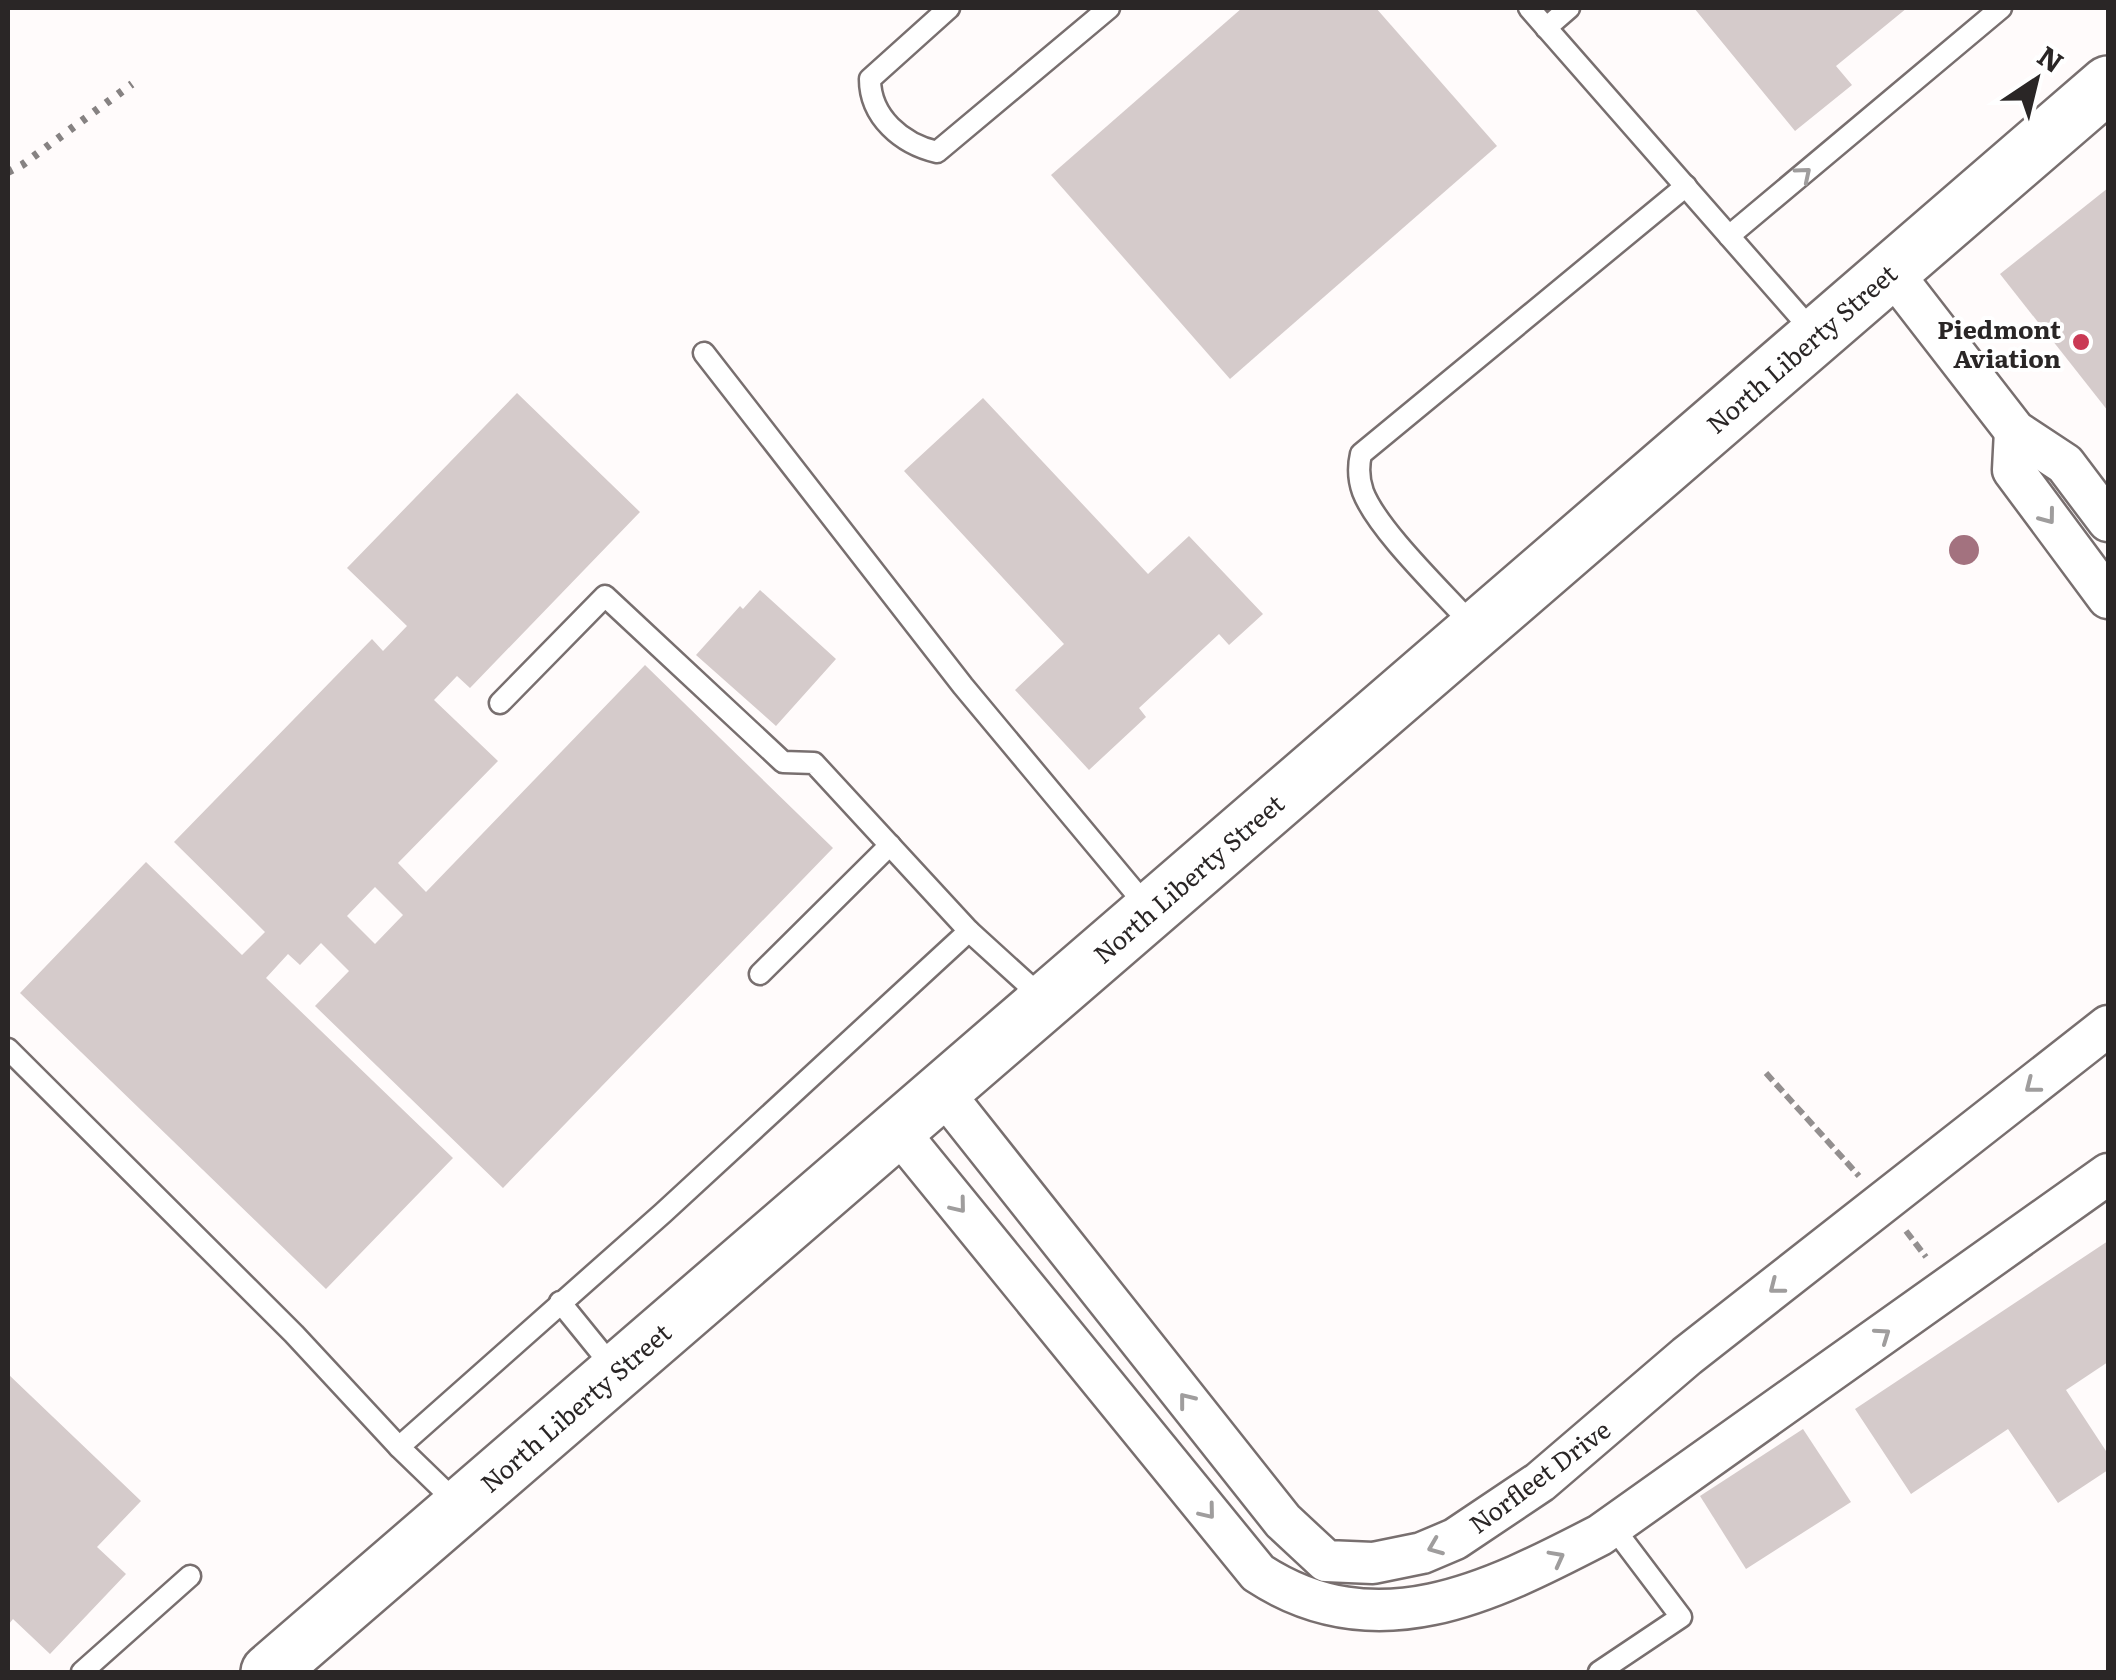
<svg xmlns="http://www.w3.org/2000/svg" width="2116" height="1680" font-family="Literata,serif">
<rect width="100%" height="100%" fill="#fffbfb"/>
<!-- building -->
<g fill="#d5cbcb" fill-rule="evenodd">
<polygon points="1242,8 1376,8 1497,146 1230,379 1051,175"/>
<polygon points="1694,8 1907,8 1836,66 1852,85 1795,131"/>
<polygon points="2108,188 2108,411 2000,274"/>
<path d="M 517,393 L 640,512 L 470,688 L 457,676 L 434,700 L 498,761 L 398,863 L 426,892 L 645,665 L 833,848 L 503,1188 L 315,1006 L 349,971 L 321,943 L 300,965 L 288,954 L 266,978 L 453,1158 L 326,1289 L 20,993 L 146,862 L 242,955 L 265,932 L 174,842 L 372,639 L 383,651 L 407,626 L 347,568 ZM 375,887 L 403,915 L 375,944 L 347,916 Z"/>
<polygon points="983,398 1148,574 1189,536 1263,614 1229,645 1219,634 1139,708 1146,717 1089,770 1015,690 1064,644 904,471"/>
<polygon points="760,590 836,659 776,726 696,655 740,606 743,609"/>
<polygon points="2108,1241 2108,1362 2066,1390 2108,1454 2108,1470 2058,1503 2008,1429 1911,1494 1855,1409"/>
<polygon points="8,1374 141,1501 97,1547 126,1574 50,1654 13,1619 8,1625"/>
<polygon points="1803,1429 1851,1502 1746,1569 1700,1496"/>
</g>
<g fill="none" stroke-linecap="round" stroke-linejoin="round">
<!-- lane casing -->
<g stroke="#786f6f" stroke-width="25">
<g id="lane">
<path d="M 949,8 L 870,79 C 870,117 902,144 937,152 L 1109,8"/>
<polyline points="1529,8 1815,334"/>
<polyline points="1546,28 1569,8"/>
<polyline points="1729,236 2001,8"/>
<polyline points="704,353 963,686 1149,909"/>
<path d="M 1476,629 C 1446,595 1378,531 1363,492 C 1358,478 1358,467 1361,454 L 1686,186"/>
<polyline points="500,703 605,596 783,762 814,763 969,931"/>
<polyline points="760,974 890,845"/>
<polyline points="8,1049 294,1334 399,1447"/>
<polyline points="560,1302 616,1371"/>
<polyline points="459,1505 399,1447 663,1213 969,931 1046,1001"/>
<polyline points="82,1672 190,1576"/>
<polyline points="1599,1672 1681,1617 1613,1527"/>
</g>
</g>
<!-- street casing -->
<g stroke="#786f6f" stroke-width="45">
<g id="street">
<polyline points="1891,271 2015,431 2065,464 2108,521"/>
<polyline points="2015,431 2013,470 2108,598"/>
<polyline points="942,1091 1283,1521 1326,1561 1373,1563 1422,1553 1455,1539 1540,1482 1687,1356 2108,1026"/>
<path d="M 897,1130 L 1258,1573 C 1376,1650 1490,1592 1600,1535 L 2108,1174"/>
</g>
</g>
<!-- secondary casing -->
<g stroke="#786f6f" stroke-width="60">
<polyline id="secondary" points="269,1672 2108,84"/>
</g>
<!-- path -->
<g stroke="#938f8f" stroke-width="6" stroke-dasharray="10 5" stroke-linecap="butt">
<polyline points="1766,1073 1859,1176"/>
<polyline points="1906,1231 1926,1257"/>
</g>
<!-- lane -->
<use href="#lane" stroke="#fff" stroke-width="20"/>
<!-- street -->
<use href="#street" stroke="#fff" stroke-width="40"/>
<!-- secondary -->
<use href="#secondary" stroke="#fff" stroke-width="55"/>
<!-- rail -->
<polyline stroke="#868282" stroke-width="8" stroke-dasharray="5 10" stroke-linecap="butt" points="8,172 22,165 132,84"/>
</g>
<!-- trees -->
<circle fill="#a3727f" cx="1964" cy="550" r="15"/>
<!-- one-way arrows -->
<defs><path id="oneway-chevron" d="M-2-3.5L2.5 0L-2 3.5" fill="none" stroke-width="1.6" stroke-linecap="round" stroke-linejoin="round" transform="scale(2.5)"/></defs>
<g stroke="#9f9d9d">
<use href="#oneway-chevron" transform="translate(1804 174) rotate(-40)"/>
<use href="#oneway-chevron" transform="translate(2048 517) rotate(53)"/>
<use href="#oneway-chevron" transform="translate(2032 1086) rotate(142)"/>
<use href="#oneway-chevron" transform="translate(959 1206) rotate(51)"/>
<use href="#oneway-chevron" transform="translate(1776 1287) rotate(142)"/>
<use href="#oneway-chevron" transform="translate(1883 1335) rotate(-35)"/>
<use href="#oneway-chevron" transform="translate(1186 1400) rotate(-128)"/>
<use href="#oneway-chevron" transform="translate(1208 1512) rotate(51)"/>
<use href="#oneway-chevron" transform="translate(1435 1547) rotate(158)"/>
<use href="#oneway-chevron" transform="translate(1557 1558) rotate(-28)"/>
</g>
<!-- markers -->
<circle fill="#ca3a55" stroke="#fff" stroke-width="4" cx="2081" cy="342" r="10"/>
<g text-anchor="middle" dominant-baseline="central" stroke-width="8" stroke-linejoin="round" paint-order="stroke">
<!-- poi labels -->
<g font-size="25" font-weight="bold" fill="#2a2626" stroke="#fff" text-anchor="end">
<text x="2061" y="328">Piedmont<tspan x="2061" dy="29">Aviation</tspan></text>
</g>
<!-- street labels -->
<g font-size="25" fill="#2a2626" stroke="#fff">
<text transform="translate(1801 348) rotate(-41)">North Liberty Street</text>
<text transform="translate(1188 878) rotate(-41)">North Liberty Street</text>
<text transform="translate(575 1407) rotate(-41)">North Liberty Street</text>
<text transform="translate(1539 1476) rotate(-37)">Norfleet Drive</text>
</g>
</g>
<!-- border -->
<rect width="2116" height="1680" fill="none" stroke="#2a2626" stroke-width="20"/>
<!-- north arrow -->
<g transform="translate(2036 80) rotate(35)" stroke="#ffffff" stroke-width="8" paint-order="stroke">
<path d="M0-8L18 38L0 25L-18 38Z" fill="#2a2626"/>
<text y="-15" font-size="28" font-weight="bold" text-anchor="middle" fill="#2a2626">N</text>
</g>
</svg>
